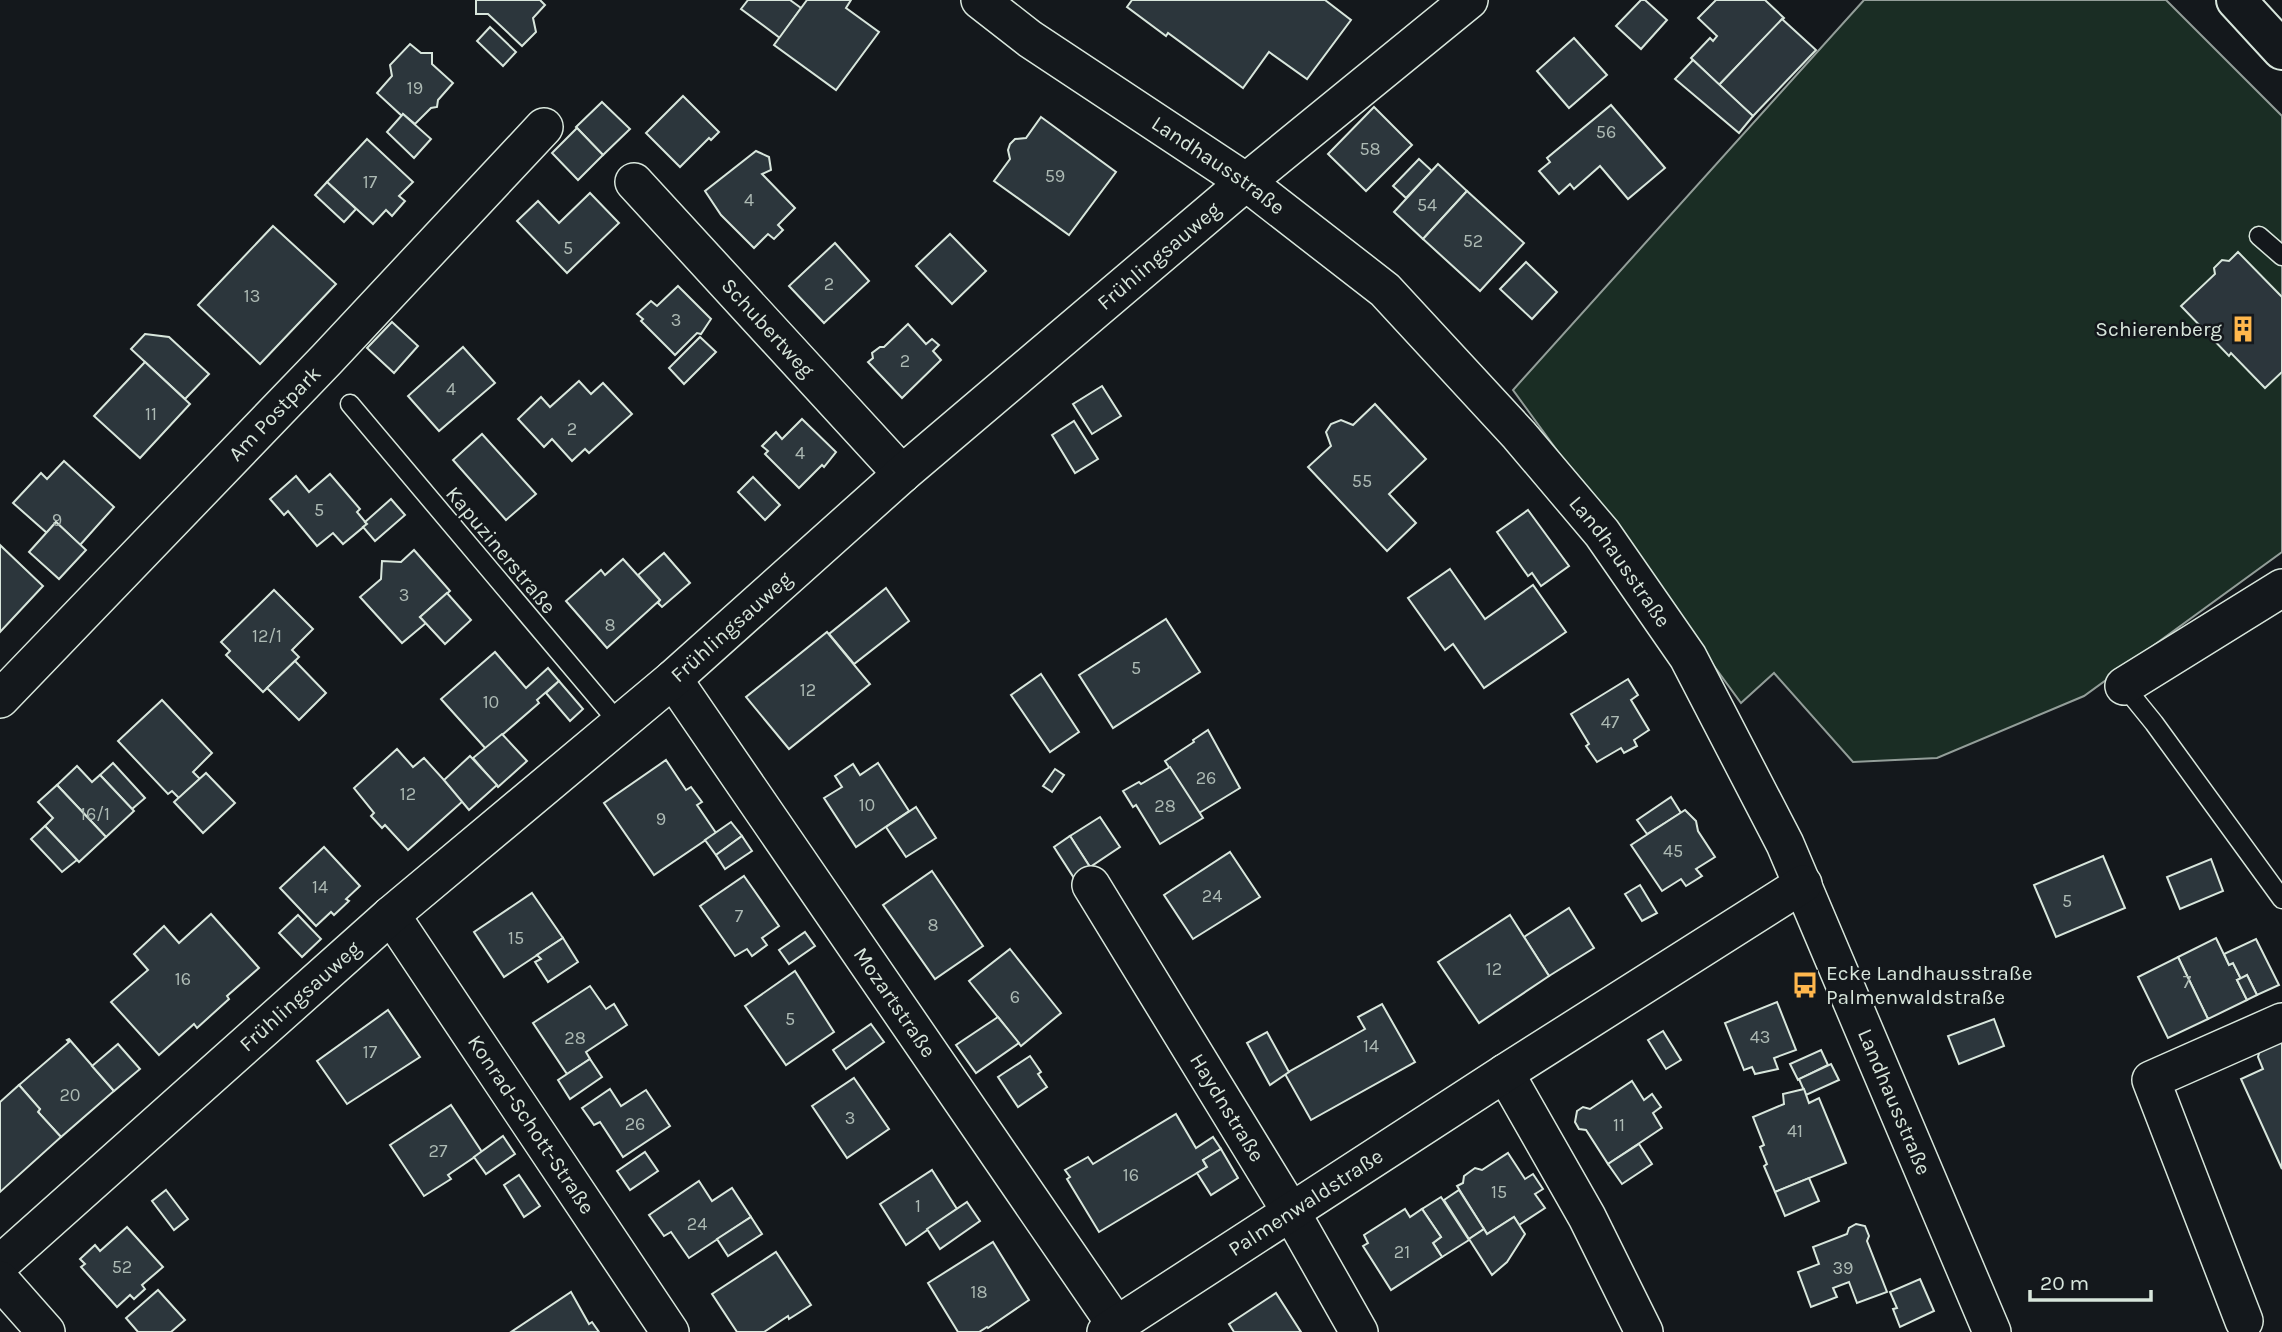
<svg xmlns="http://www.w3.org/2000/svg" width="2282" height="1332" font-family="Karla,sans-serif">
<rect width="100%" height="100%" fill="#14181c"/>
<!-- green -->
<polygon fill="#1a2d24" stroke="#939e99" stroke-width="2" points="1864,0 2166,0 2282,116 2282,552 2084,696 1937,758 1853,762 1774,673 1741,703 1513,390"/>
<!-- building -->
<g fill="#2c363c" stroke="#d8e6dc" stroke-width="2">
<polygon points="476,0 540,0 545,5 533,18 536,32 522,46 488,14 476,14"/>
<polygon points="748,0 790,0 801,8 780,38 741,9"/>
<polygon points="807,0 851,0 846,8 879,32 836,90 774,45"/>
<polygon points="1132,0 1325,0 1351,20 1307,79 1269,52 1243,88 1168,33 1166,36 1127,7"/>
<polygon points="1641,0 1645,0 1667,20 1641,49 1616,26"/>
<polygon points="1716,0 1765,0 1784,18 1719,85 1691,58 1710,38 1713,41 1717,36 1698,18"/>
<polygon points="1782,19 1816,50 1753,116 1719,85"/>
<polygon points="490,27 516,52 503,66 477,41"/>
<polygon points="1574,38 1607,75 1569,108 1537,71"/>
<polygon points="410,44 421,53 432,53 432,64 453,83 438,100 437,107 431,108 415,124 403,114 402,116 377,93 392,76 390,65"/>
<polygon points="1693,60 1753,116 1739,133 1675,79"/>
<polygon points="683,96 719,132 711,140 709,138 680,167 646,133"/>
<polygon points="602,102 630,129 603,155 576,127"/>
<polygon points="1611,105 1665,168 1628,199 1600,166 1574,189 1570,184 1559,194 1539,171 1550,162 1547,158"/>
<polygon points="1374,107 1412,145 1366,191 1328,154"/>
<polygon points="403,114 431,139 414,158 387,132"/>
<polygon points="1041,117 1116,172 1069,235 994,181 1010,159 1008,150 1010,144 1015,139 1026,138"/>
<polygon points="577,128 603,155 578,180 552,153"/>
<polygon points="367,139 413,182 399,196 405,201 392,216 386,210 373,224 327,182"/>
<polygon points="756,151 769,157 771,170 762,174 795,208 778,225 783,230 774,239 768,234 754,248 721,215 705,191"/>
<polygon points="1419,159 1432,171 1406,198 1393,186"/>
<polygon points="1438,164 1467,191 1423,239 1394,212"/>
<polygon points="327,182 356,209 344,222 315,195"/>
<polygon points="1467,191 1524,243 1480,291 1423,239"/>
<polygon points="590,193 619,223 567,273 517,221 538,201 559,223"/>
<polygon points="273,226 336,284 260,364 198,305"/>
<polygon points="950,234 986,271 952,304 916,266"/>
<polygon points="835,243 869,281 824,323 789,286"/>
<polygon points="2238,252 2282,297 2282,372 2265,388 2231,353 2229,356 2181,306 2215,274 2214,268 2222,260 2229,261"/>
<polygon points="1526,262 1557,292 1532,319 1500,289"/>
<polygon points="678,286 711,319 701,334 697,333 675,355 641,321 643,319 637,314 651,301 657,306"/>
<polygon points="392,322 418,346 394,373 367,348"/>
<polygon points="908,324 926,344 932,339 939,345 933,351 941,360 902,398 868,362 873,358 872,353 880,347 884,347"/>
<polygon points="145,334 169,337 209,374 185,399 131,349"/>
<polygon points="700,337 716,352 684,384 669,368"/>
<polygon points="463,347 495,383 439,431 408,396"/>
<polygon points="145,362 190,404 140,458 94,416"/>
<polygon points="579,381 591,394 603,383 632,414 589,453 585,449 572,461 552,439 544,447 518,419 541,397 550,407"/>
<polygon points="1102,386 1121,416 1092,434 1073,404"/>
<polygon points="1375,404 1426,459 1389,494 1416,523 1387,551 1308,467 1331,446 1326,432 1331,424 1341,420 1353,425"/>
<polygon points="802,419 836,452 824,467 822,465 799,488 765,454 768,451 762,446 776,432 782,439"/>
<polygon points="1074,421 1098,459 1075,473 1052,435"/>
<polygon points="482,434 536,494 506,520 453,460"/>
<polygon points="64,461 114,507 80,545 56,522 47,533 13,503 41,473 47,479"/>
<polygon points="330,474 360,509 357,512 367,524 343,544 333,533 317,546 288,511 284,515 270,499 296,476 309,492"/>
<polygon points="753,477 780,505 765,520 738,492"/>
<polygon points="391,499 405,515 375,541 363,527 367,524 365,522"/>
<polygon points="1528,510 1569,566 1541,586 1532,573 1528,576 1497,532"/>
<polygon points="56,522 86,550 59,579 29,552"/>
<polygon points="0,545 43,586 0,632"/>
<polygon points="414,550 450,591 420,617 426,623 402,643 360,597 381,579 382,561 401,562"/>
<polygon points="664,553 690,583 662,607 658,603 660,600 638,575"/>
<polygon points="623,559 660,600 607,648 566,601 601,570 605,575"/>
<polygon points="1450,569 1485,619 1533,585 1566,632 1484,688 1453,644 1445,650 1408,598"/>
<polygon points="886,588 909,621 854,664 829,634"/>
<polygon points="274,590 313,629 292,650 299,657 263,692 226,655 230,651 221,642"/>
<polygon points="447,593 471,620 445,644 420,617"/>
<polygon points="1166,619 1200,672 1113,728 1079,675"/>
<polygon points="827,632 870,684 789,749 746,697"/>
<polygon points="495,652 526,688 548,668 559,681 537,700 539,703 486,749 441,699"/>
<polygon points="295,661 326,693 299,720 267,688"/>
<polygon points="1041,674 1079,732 1050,752 1011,695"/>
<polygon points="1628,679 1638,695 1631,700 1649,730 1634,740 1637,746 1624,753 1621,748 1597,762 1586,746 1589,744 1571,714"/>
<polygon points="559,681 583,709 570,721 546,693"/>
<polygon points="162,700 212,753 193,772 200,779 179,798 172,791 168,794 118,741"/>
<polygon points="1208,730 1240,788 1199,813 1165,761 1194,742 1193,740"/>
<polygon points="502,734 527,761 498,787 473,758"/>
<polygon points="397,749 413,767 424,758 463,801 408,850 385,825 382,828 371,816 374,813 354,788"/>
<polygon points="470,756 497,785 469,810 444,780"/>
<polygon points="666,760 686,790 691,787 702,802 697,805 716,833 654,875 604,803"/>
<polygon points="113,763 145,798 132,809 100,775"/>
<polygon points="878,763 909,811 856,847 824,798 842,787 835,776 853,764 860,775"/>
<polygon points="77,766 92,782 100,775 134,811 106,837 57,785"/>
<polygon points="1170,767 1203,818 1160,844 1136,805 1133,807 1123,791 1139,782 1141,784"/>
<polygon points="1055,769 1064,775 1052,792 1043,786"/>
<polygon points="206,773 235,803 203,833 174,802"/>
<polygon points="57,785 106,837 79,862 45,826 53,818 38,802"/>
<polygon points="1671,797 1681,813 1647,834 1637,820"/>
<polygon points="916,807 936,838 906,857 886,827"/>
<polygon points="1685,810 1696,821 1698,831 1715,857 1696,869 1702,876 1686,886 1681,879 1662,891 1631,845"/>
<polygon points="1100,817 1120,847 1090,867 1070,836"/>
<polygon points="731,822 742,836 716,855 705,840"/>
<polygon points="45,826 77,860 62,872 31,839"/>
<polygon points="742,836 752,851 725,869 716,855"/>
<polygon points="1070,836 1090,867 1074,878 1054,847"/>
<polygon points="324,847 360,886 346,899 349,901 334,915 331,912 316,926 280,888"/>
<polygon points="1230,852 1260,897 1193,939 1164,895"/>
<polygon points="2103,856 2125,908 2056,937 2034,885"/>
<polygon points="2211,859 2223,891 2180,909 2167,877"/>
<polygon points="932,871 983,946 935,979 883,905"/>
<polygon points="744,876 779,926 762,938 767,945 752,956 747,949 735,956 700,906"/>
<polygon points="1640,885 1657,913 1642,921 1625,894"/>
<polygon points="532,893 563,938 504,977 474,932"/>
<polygon points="1569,908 1594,948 1549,976 1524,937"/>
<polygon points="211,914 259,968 227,996 229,999 197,1028 194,1024 159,1055 111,1002 148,970 134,954 164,926 179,943"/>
<polygon points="298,915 321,939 302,957 279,933"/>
<polygon points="1510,915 1549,976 1479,1023 1438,962"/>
<polygon points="805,932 815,946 789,964 779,950"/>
<polygon points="563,938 578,962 548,982 535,962 541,959 537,955"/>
<polygon points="2216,938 2229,965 2233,963 2241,979 2237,980 2247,1000 2208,1019 2178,957"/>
<polygon points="2256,939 2279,985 2257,995 2247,975 2241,979 2233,963 2229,965 2224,954"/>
<polygon points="1010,949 1061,1013 1021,1046 969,981"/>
<polygon points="2178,957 2208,1019 2168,1038 2138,977"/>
<polygon points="795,971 834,1032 786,1065 745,1006"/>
<polygon points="2247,975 2257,995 2247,1000 2237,980"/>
<polygon points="590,986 606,1009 614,1004 627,1025 586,1052 590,1059 567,1074 533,1023"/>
<polygon points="1777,1002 1796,1050 1774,1058 1778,1069 1755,1074 1752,1067 1744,1070 1725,1023"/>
<polygon points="1382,1004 1415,1062 1311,1120 1285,1074 1365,1029 1358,1017"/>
<polygon points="388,1010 420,1057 347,1104 317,1061"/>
<polygon points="998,1017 1019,1043 976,1073 956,1045"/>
<polygon points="1994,1019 2004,1046 1959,1064 1948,1036"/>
<polygon points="871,1024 884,1042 846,1069 833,1050"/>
<polygon points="1663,1031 1681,1060 1666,1069 1648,1040"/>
<polygon points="1267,1032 1289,1072 1270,1085 1247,1043"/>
<polygon points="69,1039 114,1091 61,1137 38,1112 40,1109 19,1085 69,1042 67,1040"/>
<polygon points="2282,1041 2282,1169 2241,1079 2263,1069 2258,1057 2260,1049"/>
<polygon points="118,1044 140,1069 114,1091 92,1066"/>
<polygon points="1821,1050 1828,1065 1798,1080 1790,1064"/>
<polygon points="1030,1056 1041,1072 1038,1074 1047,1087 1018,1107 998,1077"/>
<polygon points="590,1059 602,1077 570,1099 558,1080"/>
<polygon points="1831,1064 1839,1080 1806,1095 1799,1079"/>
<polygon points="854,1078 889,1129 847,1158 812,1106"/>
<polygon points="1632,1081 1644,1100 1652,1094 1661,1107 1653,1113 1662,1128 1608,1164 1586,1130 1579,1129 1575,1122 1577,1111 1583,1107 1590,1109"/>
<polygon points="19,1085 40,1109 38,1112 61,1137 0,1192 0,1102"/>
<polygon points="610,1089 621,1106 646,1090 670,1126 623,1157 600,1122 594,1125 582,1108"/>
<polygon points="1804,1089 1809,1103 1819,1098 1846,1163 1775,1192 1764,1166 1767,1164 1760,1147 1764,1145 1753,1117 1784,1104 1783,1094"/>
<polygon points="451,1105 482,1152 448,1175 451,1179 424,1196 390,1145"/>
<polygon points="1176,1114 1196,1148 1213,1137 1221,1149 1203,1160 1207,1167 1099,1232 1067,1179 1070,1177 1065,1170 1088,1157 1093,1164"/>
<polygon points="503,1136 515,1154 486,1174 474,1157"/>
<polygon points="1639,1144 1652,1164 1622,1184 1608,1164"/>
<polygon points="1221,1149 1238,1178 1211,1195 1197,1173 1207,1167 1203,1160"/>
<polygon points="645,1152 658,1171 630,1190 617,1171"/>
<polygon points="1508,1153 1525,1179 1533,1174 1543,1189 1535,1194 1545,1208 1519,1225 1514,1217 1487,1234 1457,1186 1463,1183 1464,1176 1475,1168 1482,1170"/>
<polygon points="932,1170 957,1209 906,1245 880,1204"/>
<polygon points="519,1175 540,1206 524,1217 504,1185"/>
<polygon points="1809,1178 1819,1201 1785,1216 1775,1192"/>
<polygon points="699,1181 712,1201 732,1188 751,1217 689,1258 671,1232 664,1236 649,1215"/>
<polygon points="166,1190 188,1219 174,1230 152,1201"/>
<polygon points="1459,1190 1484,1229 1469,1239 1444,1200"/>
<polygon points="1441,1197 1469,1240 1442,1257 1433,1243 1441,1237 1422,1209"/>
<polygon points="967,1202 980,1221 940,1249 927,1229"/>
<polygon points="1405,1209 1410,1217 1422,1209 1441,1237 1433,1243 1442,1257 1391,1290 1363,1246 1368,1243 1364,1235"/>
<polygon points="751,1217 762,1234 728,1256 717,1239"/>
<polygon points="1514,1217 1525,1234 1507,1262 1492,1275 1469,1239 1484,1229 1487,1234"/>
<polygon points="1856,1224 1865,1226 1869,1236 1867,1241 1887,1292 1857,1303 1849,1282 1833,1288 1837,1297 1811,1307 1798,1272 1819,1264 1813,1247 1847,1234 1849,1228"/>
<polygon points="127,1227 163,1267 142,1285 145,1289 134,1299 130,1295 117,1307 81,1267 85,1264 80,1259 95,1245 100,1251"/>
<polygon points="993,1242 1029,1300 988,1328 987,1327 979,1332 958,1332 928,1283"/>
<polygon points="776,1252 811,1305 789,1319 788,1316 764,1332 737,1332 712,1294"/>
<polygon points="1920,1279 1934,1311 1900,1327 1893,1309 1897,1308 1890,1292"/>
<polygon points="158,1290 185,1320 171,1332 138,1332 126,1318"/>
<polygon points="571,1292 589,1324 592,1322 599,1332 511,1332"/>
<polygon points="1276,1293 1301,1332 1234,1332 1229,1324"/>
</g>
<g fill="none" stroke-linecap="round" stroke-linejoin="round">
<!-- lane casing -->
<g stroke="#d8e6dc" stroke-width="21">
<g id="lane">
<polyline points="2259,236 2282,256"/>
<polyline points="350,404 619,723"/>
<polyline points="2124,686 2154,723 2282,899"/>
</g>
</g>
<!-- street casing -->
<g stroke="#d8e6dc" stroke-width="40">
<g id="street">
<path id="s1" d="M 980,0 L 1030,39 L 1246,182 L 1385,290 L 1519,435 L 1602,533 L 1688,657 L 1785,844 L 1992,1332"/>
<path id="s2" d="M 634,182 L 902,474"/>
<path id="s3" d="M 673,679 L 1116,1325"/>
<polyline points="2124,686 2282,588"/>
<path id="s4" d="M 0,699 L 327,359 L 544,127"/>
<path id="s5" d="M 1091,885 L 1291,1212 L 1359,1332"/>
<path id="s6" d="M 391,915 L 670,1332"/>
<polyline points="1505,1073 1587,1217 1644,1332"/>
<path id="s7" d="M 0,1264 L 391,915 L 673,679 L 902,474 L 1246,182 L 1469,0"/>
<polyline points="0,1280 46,1332"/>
<polyline points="2244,1321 2151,1080 2282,1022"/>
<path id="s8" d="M 1106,1332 L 1505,1073 L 1803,884"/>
</g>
</g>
<!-- secondary casing -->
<g stroke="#d8e6dc" stroke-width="42">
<polyline id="secondary" points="2236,0 2282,50"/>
</g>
<!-- lane -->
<use href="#lane" stroke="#14181c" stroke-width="18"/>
<!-- street -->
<use href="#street" stroke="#14181c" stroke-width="37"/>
<!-- secondary -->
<use href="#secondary" stroke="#14181c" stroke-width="38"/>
</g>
<!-- icons -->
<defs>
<g id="building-bare" transform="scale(2.1)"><path d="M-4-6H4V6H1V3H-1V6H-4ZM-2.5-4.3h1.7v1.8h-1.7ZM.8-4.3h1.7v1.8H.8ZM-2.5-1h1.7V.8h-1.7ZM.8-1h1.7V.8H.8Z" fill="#ffb74d" stroke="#14181c" stroke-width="2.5" paint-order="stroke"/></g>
<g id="bus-bare" transform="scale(2.1)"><path d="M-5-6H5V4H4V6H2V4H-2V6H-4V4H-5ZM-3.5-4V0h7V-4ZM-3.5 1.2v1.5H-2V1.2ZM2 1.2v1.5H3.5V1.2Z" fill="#ffb74d" stroke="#14181c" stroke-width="2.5" paint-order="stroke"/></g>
</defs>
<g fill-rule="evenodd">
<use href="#building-bare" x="2243" y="329"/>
<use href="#bus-bare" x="1805" y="985"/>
</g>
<g text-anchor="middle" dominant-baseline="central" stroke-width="5" stroke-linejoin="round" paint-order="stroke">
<!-- number labels -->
<g font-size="18" fill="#adbab4">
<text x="415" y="88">19</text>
<text x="1606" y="132">56</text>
<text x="1370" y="149">58</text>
<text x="1055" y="176">59</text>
<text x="370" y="182">17</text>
<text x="749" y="200">4</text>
<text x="1427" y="205">54</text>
<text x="1473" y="241">52</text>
<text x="568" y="248">5</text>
<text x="829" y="284">2</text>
<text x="252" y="296">13</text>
<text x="676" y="320">3</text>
<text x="905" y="361">2</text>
<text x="451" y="389">4</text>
<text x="151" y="414">11</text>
<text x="572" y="429">2</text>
<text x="800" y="453">4</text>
<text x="1362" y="481">55</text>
<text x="319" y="510">5</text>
<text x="57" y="520">9</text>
<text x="404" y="595">3</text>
<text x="610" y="625">8</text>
<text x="267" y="636">12/1</text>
<text x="1136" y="668">5</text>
<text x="808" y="690">12</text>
<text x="491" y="702">10</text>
<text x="1610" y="722">47</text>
<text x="1206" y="778">26</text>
<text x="408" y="794">12</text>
<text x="867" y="805">10</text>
<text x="1165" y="806">28</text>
<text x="95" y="814">16/1</text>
<text x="661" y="819">9</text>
<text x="1673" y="851">45</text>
<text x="320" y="887">14</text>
<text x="1212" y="896">24</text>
<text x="2067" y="901">5</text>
<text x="739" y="916">7</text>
<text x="933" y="925">8</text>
<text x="516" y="938">15</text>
<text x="1494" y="969">12</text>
<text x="183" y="979">16</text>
<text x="2187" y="982">7</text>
<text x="1015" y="997">6</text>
<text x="790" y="1019">5</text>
<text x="1760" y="1037">43</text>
<text x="575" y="1038">28</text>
<text x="1371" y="1046">14</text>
<text x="370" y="1052">17</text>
<text x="70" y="1095">20</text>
<text x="850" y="1118">3</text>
<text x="635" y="1124">26</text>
<text x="1619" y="1125">11</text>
<text x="1795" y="1131">41</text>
<text x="438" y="1151">27</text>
<text x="1131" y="1175">16</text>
<text x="1499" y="1192">15</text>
<text x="918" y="1206">1</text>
<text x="697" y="1224">24</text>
<text x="1402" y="1252">21</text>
<text x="122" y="1267">52</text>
<text x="1843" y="1268">39</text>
<text x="979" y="1292">18</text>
</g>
<!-- street labels -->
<g font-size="21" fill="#d8e6dc" stroke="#14181c">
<text stroke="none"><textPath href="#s1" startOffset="290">Landhausstraße</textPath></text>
<text stroke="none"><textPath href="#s7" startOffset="1536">Frühlingsauweg</textPath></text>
<text stroke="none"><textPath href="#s2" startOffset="198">Schubertweg</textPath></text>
<text stroke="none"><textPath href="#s4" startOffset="396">Am Postpark</textPath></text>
<text transform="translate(501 550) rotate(50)">Kapuzinerstraße</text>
<text stroke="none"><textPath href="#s1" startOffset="858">Landhausstraße</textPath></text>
<text stroke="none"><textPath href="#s7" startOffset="970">Frühlingsauweg</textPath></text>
<text stroke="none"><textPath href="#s7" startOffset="402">Frühlingsauweg</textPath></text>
<text stroke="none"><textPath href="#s3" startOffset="392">Mozartstraße</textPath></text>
<text stroke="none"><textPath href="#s1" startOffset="1466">Landhausstraße</textPath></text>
<text stroke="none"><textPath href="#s5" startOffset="261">Haydnstraße</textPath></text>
<text stroke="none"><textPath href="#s6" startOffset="252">Konrad-Schott-Straße</textPath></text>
<text stroke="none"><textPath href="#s8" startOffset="238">Palmenwaldstraße</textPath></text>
</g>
<!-- poi labels -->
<g font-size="21" fill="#d8e6dc" stroke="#14181c" text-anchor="end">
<text x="2222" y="329">Schierenberg</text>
<text x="1826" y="973" text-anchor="start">Ecke Landhausstraße<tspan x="1826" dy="24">Palmenwaldstraße</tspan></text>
</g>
</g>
<!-- scale -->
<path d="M2030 1290v10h121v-10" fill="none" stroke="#d8e6dc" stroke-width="3.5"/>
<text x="2040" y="1290" font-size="21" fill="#d8e6dc" stroke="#14181c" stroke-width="5" paint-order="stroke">20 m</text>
</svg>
